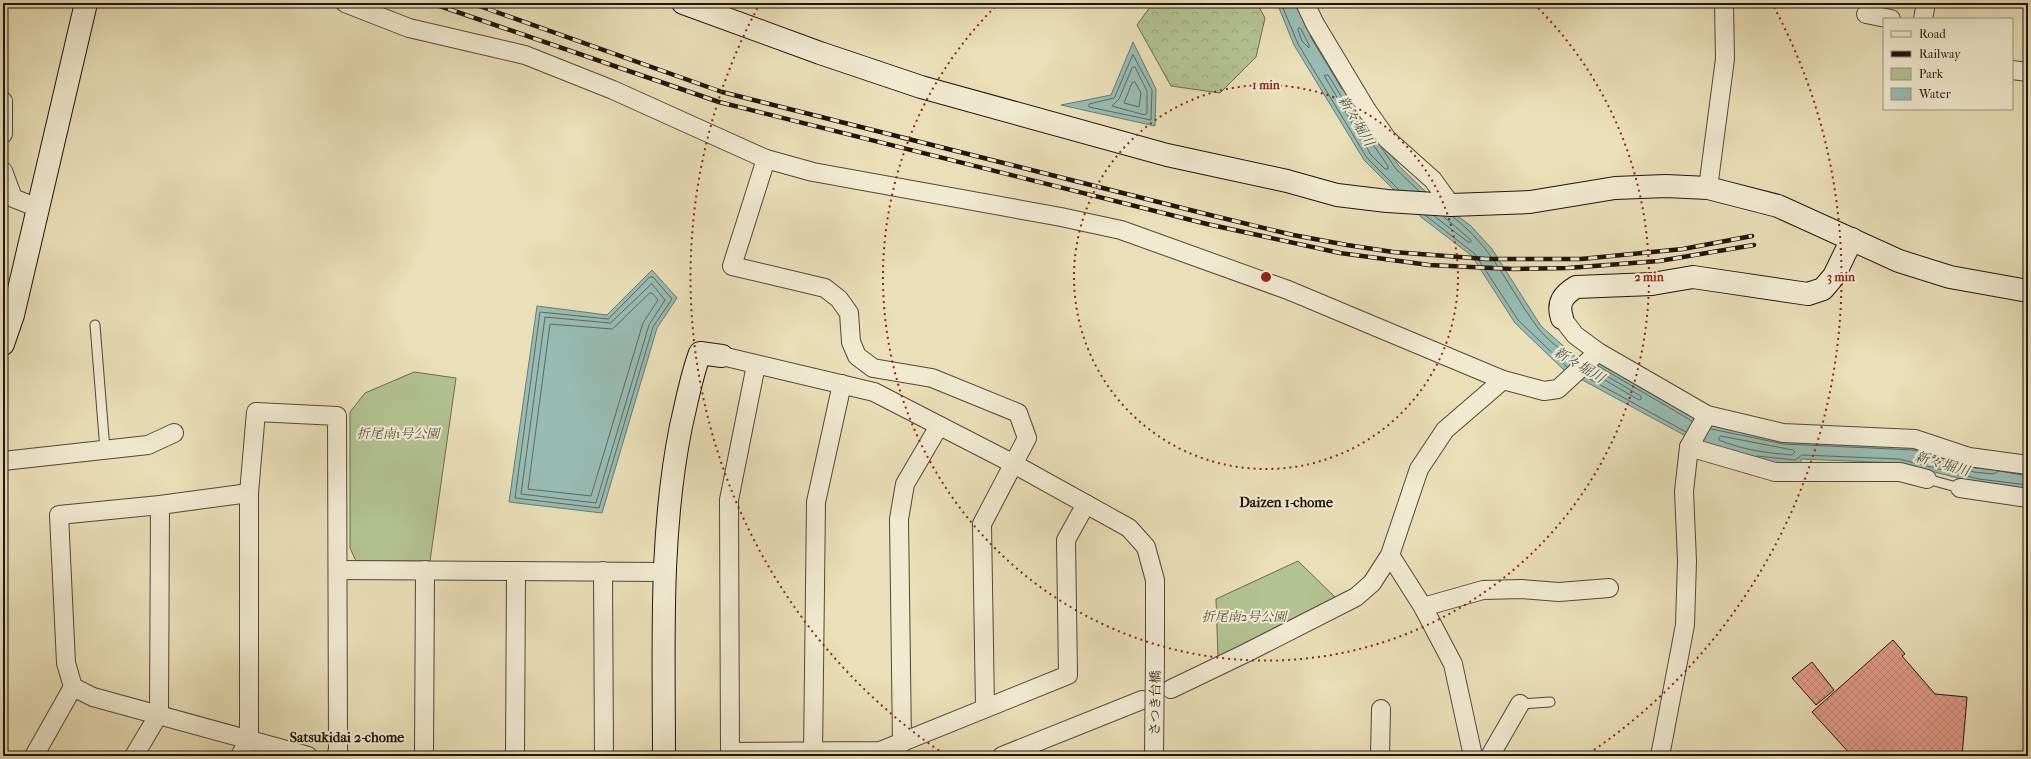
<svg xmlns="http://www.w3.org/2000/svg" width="2031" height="759" font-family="'IM FELL French Canon','Noto Serif JP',serif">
<defs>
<pattern id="forest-crowns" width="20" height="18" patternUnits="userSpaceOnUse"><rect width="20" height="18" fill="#b3c292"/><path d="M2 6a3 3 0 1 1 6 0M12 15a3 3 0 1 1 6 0" fill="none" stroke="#9aa67d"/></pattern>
<pattern id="building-cross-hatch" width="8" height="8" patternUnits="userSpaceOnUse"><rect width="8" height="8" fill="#e49e8d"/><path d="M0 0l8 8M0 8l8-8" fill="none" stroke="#c38778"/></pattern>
</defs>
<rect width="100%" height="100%" fill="#eadfb8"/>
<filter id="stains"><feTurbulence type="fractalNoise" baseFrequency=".005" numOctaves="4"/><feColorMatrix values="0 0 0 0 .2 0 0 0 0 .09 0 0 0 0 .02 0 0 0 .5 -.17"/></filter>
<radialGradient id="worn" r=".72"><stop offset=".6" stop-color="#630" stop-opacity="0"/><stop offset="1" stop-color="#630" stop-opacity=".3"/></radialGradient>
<!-- forest -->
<polygon fill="url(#forest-crowns)" stroke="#696b50" points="1153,3 1257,3 1265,18 1256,57 1220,93 1171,86 1137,25"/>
<!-- green -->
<g fill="#b3c292" stroke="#696b50">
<polygon points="414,372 456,378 430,561 356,561 350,548 350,412 365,393"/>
<polygon points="1298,561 1337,599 1218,658 1216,599"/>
</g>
<!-- water -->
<g fill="#98bcb4" stroke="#687972">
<polygon points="1277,3 1299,3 1363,115 1399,166 1427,193 1471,226 1492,249 1541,326 1579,360 1601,362 1689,415 1915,446 1975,468 1993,470 1997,467 2028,473 2028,489 1978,483 1899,463 1801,459 1801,465 1765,462 1733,455 1684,435 1564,370 1515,323 1472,256 1421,217 1364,160 1294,45"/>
<polygon points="1133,42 1156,89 1155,126 1061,105 1111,95"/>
<polygon points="652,270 677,298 657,328 602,513 509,502 537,306 607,315"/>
</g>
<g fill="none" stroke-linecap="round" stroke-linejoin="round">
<!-- shore -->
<g stroke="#5c6861" stroke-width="1">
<polyline points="1281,3 1298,44 1367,158 1399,190"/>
<polygon points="1299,28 1301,29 1309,45 1309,48 1302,41 1298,30"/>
<polyline points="1310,36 1342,89"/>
<polygon points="1133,55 1152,90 1151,120 1089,107 1089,104 1114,98"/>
<polygon points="1135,67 1147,91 1147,113 1145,115 1112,106 1119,99 1132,68"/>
<polygon points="1325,75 1328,75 1356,120 1388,166 1388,169 1385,169 1371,155 1325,77"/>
<polygon points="1135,82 1141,93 1139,107 1124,103 1132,83"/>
<polyline points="1381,147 1396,169 1419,191"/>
<polyline points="1425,215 1475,254 1518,320 1567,367"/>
<polyline points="1434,216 1468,242 1471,242 1471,240 1444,217"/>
<path d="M 1453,217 C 1494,248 1508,288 1538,328 C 1547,340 1562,350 1574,361"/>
<polygon points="650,277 653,277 672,299 653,327 599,508 515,498 540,312 608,319"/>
<polygon points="652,284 665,300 649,325 596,503 521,494 545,317 610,323"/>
<polygon points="650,293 652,293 658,300 643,323 591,496 528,489 550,324 612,329"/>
<polyline points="1598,366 1692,421"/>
<polyline points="1591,372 1639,400 1641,399 1641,396 1598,371 1593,370"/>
<polyline points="1586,377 1686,432"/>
<polyline points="1711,429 1784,444 1914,450 1974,472 1993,474 1999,471 2028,476"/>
<path d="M 1721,436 L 1793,450 L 1795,452 L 1792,455 C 1767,453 1743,450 1719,440 L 1719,438 Z"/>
<polyline points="1757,456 1795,460 1802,455 1899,459 1979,479 2028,485"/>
</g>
</g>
<!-- building -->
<g fill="url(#building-cross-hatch)" stroke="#1f140e">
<polygon points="1893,640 1905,654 1902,656 1935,694 1967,697 1962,756 1852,756 1812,712"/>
<polygon points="1812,662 1834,690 1816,705 1792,678"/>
</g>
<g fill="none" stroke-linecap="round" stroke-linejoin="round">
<!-- lane casing -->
<g stroke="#524738" stroke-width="11">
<g id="lane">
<polyline points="95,325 105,450"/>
<polyline points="1927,479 1960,488"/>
<polyline points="1520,704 1550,702"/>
</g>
</g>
<!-- street casing -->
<g stroke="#524738" stroke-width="20">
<g id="street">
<polyline points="345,3 409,28 525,55 613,90 766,159 813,172 1061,217 1121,230 1288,290 1503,380 1544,391 1558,389 1598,352"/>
<polyline points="1305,3 1315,24 1366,109 1387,139 1433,180 1451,205"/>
<polyline points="1866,14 1891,19"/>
<polyline points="1923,19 1926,3"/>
<polyline points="2012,70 2028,72"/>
<polyline points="3,101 3,134"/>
<polyline points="766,159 732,266 825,288 839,299 849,313 851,342 857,356 873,368 932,378 1018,413 1027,438 982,524 985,708"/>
<polyline points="3,171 13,198 38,208"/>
<polyline points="1708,188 1725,59 1724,3"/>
<polyline points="1562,318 1575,335 1598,352 1707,415 1783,433 1915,439 1969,457 2028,465"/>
<polyline points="722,356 874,392 1012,463 1129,528 1146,547 1155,580 1155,653"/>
<polyline points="756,365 729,500 730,752 880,751 1068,675 1066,540 1086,504"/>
<polyline points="1689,447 1775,472 1900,472 1927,479"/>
<polyline points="3,461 148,445 174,433"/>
<polyline points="1960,488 2028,498"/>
<polyline points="249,493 160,505 59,515 66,663 73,687 93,697 308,756"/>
<polyline points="1390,555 1423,607 1453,664 1473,756"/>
<polyline points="338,570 664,572"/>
<polyline points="603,571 604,756"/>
<polyline points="1423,607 1483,590 1522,589 1559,592 1609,588"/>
<polyline points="1171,689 1246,653 1356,597 1372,583 1390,555 1419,469 1445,430 1503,380"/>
<polyline points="902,743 899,519 905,484 939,426"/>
<polyline points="34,756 73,687"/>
<polyline points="134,756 159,714 160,505"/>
<polyline points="240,756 249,740 249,493 256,412 337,416 338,750 336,756"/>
<polyline points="424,756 425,570"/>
<polyline points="515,756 516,571"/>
<polyline points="813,756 816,502 842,384"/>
<polyline points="1002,756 1142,700"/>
<polyline points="1380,756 1381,709"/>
<polyline points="1490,756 1520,704"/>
<polyline points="1660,756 1685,625 1687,561 1684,491 1689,447 1707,415"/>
</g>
</g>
<!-- secondary casing -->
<g stroke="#1f140e" stroke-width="24">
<g id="secondary">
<polyline points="683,3 820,53 921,87 1167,155 1287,181 1337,195 1387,201 1451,205 1530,202 1615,188 1666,186 1708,188 1778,206 1899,261 1950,277 2028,291"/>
<path d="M 1562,318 C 1557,303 1563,295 1576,287 L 1652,284 L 1693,277 L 1808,294 L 1823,289 L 1834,276 L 1852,239"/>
<polyline points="3,344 13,315 86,3"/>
<path d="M 664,756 C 664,644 659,536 681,426 C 687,401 691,377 700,353 L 722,356"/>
</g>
</g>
<!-- lane -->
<use href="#lane" stroke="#f1ead1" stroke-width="9"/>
<!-- street -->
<use href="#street" stroke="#f1ead1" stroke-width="18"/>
<!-- secondary -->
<use href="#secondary" stroke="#f1ead1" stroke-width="22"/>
<!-- rail casing -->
<g stroke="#1f140e" stroke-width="4.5">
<g id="rail">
<polyline points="431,3 719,102 1207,224 1340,253 1429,265 1513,269 1568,268 1659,261 1754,245"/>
<polyline points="471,3 722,92 1210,215 1293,235 1347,245 1393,252 1486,259 1581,259 1683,249 1752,236"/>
</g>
</g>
<!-- rail -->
<use href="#rail" stroke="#f1ead1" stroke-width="3" stroke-dasharray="9" stroke-linecap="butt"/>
<!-- street-bridge casing -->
<g stroke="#524738" stroke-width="20" stroke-linecap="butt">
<polyline id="street-bridge" points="1154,754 1155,653"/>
</g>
<!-- street-bridge -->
<use href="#street-bridge" stroke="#f1ead1" stroke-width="18"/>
</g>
<!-- distance rings -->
<g fill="none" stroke="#8f2418" stroke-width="2" stroke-dasharray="2 4">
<circle cx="1266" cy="277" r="192"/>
<path d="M1534 4A383 383 0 1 1 998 4"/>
<path d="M944 754A575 575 0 0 1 758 7M1774 7A575 575 0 0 1 1588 754"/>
</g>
<g text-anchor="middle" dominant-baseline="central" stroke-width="4" stroke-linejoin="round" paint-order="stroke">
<!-- park labels -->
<g font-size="13" font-style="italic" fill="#53513c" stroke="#f1ead1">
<text x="398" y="433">折尾南1号公園</text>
<text x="1244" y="616">折尾南2号公園</text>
</g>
<!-- street labels -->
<g font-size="13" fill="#1f140e" stroke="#f1ead1">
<text transform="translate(1155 703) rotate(-89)">さつき台橋</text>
</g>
<!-- water labels -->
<g font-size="14" font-style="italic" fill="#494f48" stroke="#f1ead1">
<text transform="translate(1356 121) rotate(59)">新々堀川</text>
<text transform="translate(1579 365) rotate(31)">新々堀川</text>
<text transform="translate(1942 464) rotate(16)">新々堀川</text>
</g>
<!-- neighbourhood labels -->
<g font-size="14" font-weight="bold" fill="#1f140e" stroke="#f1ead1">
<text x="1286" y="502">Daizen 1-chome</text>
<text x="347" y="737">Satsukidai 2-chome</text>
</g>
</g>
<circle cx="1266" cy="277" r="6" fill="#8f2418" stroke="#f1ead1" stroke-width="2"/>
<g font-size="12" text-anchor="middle" font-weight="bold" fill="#8f2418" stroke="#f1ead1" stroke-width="4" stroke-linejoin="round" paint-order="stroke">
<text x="1266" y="89">1 min</text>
<text x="1649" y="281">2 min</text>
<text x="1841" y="281">3 min</text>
</g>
<!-- margin -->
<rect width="2031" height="759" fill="none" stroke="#eadfb8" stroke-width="16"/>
<rect x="4" y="4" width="2023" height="751" fill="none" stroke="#1f140e" stroke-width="2"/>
<rect x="8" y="8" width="2015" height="743" fill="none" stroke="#1f140e"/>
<!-- legend -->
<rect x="1883" y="18" width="130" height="92" fill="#f1ead1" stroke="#9d9483"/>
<rect x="1891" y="31" width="20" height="6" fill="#f1ead1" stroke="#9d9483"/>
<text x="1919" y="38" font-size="12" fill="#1f140e">Road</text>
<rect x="1891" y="51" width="20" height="6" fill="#1f140e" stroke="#9d9483"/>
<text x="1919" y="58" font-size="12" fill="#1f140e">Railway</text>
<rect x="1891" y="68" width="20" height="12" fill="#b3c292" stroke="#9d9483"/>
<text x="1919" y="78" font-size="12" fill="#1f140e">Park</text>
<rect x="1891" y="88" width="20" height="12" fill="#98bcb4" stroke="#9d9483"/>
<text x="1919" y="98" font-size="12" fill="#1f140e">Water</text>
<rect width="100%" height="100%" filter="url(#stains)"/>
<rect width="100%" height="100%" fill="url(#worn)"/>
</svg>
